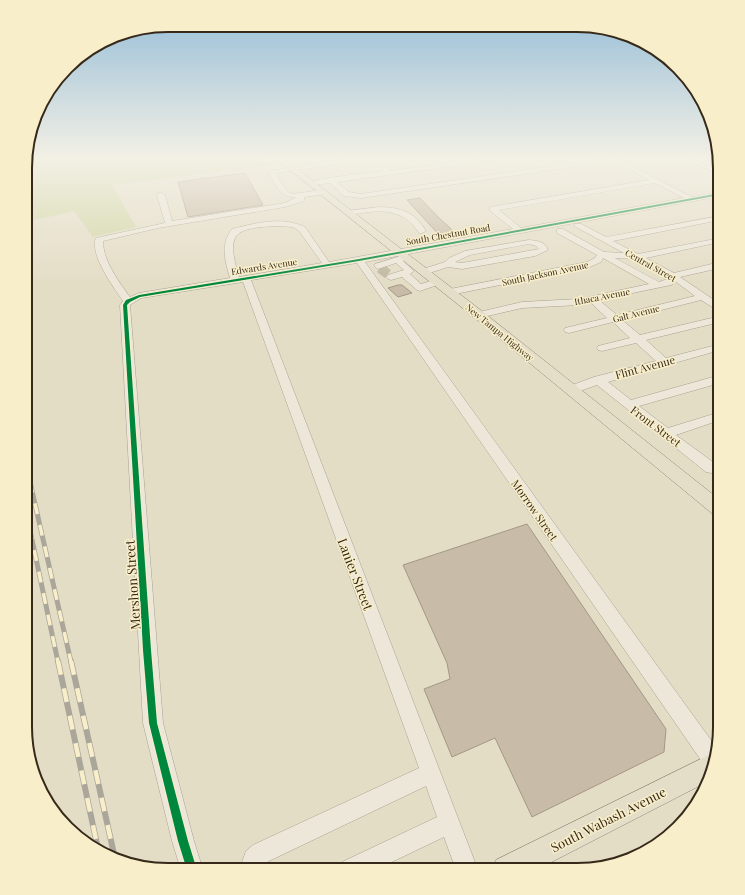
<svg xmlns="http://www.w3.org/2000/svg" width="745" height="895" font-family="'Playfair Display',serif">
<rect width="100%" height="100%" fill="#e4ddc6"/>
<!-- green -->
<polygon fill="#d2d6a7" points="26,157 262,157 271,165 112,185 136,227 93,237 74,211 26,222"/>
<!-- building -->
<g fill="#c8bba7" stroke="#a49886">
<polygon points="245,173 263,205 188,217 178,182"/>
<polygon points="420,198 439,218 459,236 441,237 407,200"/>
<polygon points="398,285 402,285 412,293 398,297 388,288"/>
<polygon points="527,524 666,729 664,752 532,817 495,738 452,757 424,689 450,679 447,663 403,565"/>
</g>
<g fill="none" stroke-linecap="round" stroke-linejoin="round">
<!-- minor-tunnel -->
<polyline stroke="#c1b9a3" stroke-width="10" stroke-dasharray="10 4.5" stroke-linecap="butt" points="380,268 389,275"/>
<!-- minor casing -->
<g stroke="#a8a191" stroke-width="1">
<g id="minor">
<path d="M 349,157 L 355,157 L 347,163 L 275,173 L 288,192 L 292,194 L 323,190 L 326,190 L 326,194 L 304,197 L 304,201 L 285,207 L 158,228 L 103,241 C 103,261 119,282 130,297 L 139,293 L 230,278 C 225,261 220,244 232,229 C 255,223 282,216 305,227 L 329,262 L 513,229 L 490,211 L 490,207 L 649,180 L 625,167 L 606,162 L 361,198 L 344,196 L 330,183 L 312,185 L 309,183 C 315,178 371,173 383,171 L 373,157 L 379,157 L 390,171 L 493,157 L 507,157 L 504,159 L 337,182 L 349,192 L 361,194 L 615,157 L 628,157 L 627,158 L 614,160 L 629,165 L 692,197 L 720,192 L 720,196 L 365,262 L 716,747 L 709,768 L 705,766 L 357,263 L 251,280 L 478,870 L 456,870 L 444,837 L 375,870 L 339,870 L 342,862 L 437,817 L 426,786 L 269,861 L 263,866 L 261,870 L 239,870 L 246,851 L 253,845 L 419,768 L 243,282 L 141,298 L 130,305 L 163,723 L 194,841 L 203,870 L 181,870 L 172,841 L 143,723 L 120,305 L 123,301 C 114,288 89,254 96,238 L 165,223 L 157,195 L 158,193 L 161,193 L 165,195 L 172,221 L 285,203 L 297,197 C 281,199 275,184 268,172 L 269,171 L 345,159 ZM 655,183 L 684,198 L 521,228 L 499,210 ZM 279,226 L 293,227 L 299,231 L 322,263 L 239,277 C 225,231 235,228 279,226 Z"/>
<polygon points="681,157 688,157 720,171 720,175"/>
<path d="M 380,207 C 401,208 414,211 426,231 L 422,233 L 419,233 C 402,206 377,210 349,215 L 345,213 L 346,211 Z"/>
<path d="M 720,216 L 720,220 L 613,241 L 638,254 L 720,238 L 720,242 L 646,258 L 674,273 L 720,262 L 720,268 L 680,277 L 720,304 L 720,312 L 701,300 L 622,320 L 640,335 L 720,316 L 720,322 L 646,340 L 666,358 L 720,344 L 720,350 L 608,382 L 631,400 L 720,375 L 720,383 L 639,406 L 668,428 L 720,412 L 720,420 L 676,435 L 713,462 L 720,460 L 720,470 L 711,473 L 706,472 L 597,385 L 571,394 L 567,393 L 565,390 L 567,387 L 594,377 L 656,361 L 636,343 L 602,351 L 598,350 L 597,348 L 598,346 L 630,338 L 613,322 L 569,333 L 565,332 L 564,330 L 565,328 L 607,318 L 590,302 L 579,305 L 522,308 L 479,318 L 474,315 L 475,313 L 522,302 L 579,299 L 649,284 L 603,258 L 601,262 L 590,267 L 450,295 L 445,292 L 450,289 L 587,262 L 595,258 L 597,255 L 557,233 L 557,229 L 563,229 L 604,252 L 624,253 L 574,226 L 575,224 L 581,224 L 606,237 ZM 615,258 L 636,259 L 670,278 L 659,282 ZM 676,282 L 695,296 L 617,315 L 599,300 L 671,285 Z"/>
<path d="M 529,240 C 537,241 545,241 548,250 L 535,256 L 462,269 L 448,267 L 423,275 L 419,272 L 420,270 L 445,262 L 449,258 L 465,251 ZM 529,244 L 536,246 L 539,249 L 462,263 L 455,262 L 470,255 Z"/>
<polygon points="401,256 404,257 405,259 403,261 414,271 410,274 421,284 437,279 442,282 440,284 420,291 417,290 402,277 391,280 388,279 386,277 388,275 404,270 396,263 378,269 374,266 375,264"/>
</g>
</g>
<!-- major casing -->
<g stroke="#8e8677" stroke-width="1">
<g id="major">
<polygon points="274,157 282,157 483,312 720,500 720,517 714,515 475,318"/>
<polygon points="709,755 713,757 703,784 536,870 492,870 496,860"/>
</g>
</g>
<!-- minor -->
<use href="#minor" fill="#ece7d9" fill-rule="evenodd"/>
<!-- major -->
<use href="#major" fill="#e4dec9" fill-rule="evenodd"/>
<!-- rail-far2 casing -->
<g stroke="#aaa69a" stroke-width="4.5">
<polyline id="rail-far2" points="26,464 30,483"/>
</g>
<!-- rail-far1 casing -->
<g stroke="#aaa69a" stroke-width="5">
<g id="rail-far1">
<polyline points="30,482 71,662"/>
<polyline points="25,507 58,662"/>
</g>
</g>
<!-- rail casing -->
<g stroke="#aaa69a" stroke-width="6">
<g id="rail">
<polyline points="58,661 98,849"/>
<polyline points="71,661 114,854"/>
</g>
</g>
<!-- rail-far2 -->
<use href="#rail-far2" stroke="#f8eeca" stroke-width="3" stroke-dasharray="8" stroke-linecap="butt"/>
<!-- rail-far1 -->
<use href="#rail-far1" stroke="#f8eeca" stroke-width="3.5" stroke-dasharray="11" stroke-linecap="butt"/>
<!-- rail -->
<use href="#rail" stroke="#f8eeca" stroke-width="4.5" stroke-dasharray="14" stroke-linecap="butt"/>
<!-- cycleway casing -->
<g stroke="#f8eeca" stroke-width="2">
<polygon id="cycleway" points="720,193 720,195 359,261 140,297 130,302 127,305 151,650 157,723 188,841 197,870 187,870 178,841 149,723 143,650 123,305 126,300 139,295 359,259"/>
</g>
<!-- cycleway -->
<use href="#cycleway" fill="#00873e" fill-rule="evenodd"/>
</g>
<!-- sky -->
<linearGradient id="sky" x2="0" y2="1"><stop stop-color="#93bcd7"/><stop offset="0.56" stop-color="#f3f0e5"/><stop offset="1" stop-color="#f3f0e5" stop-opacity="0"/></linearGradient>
<rect width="745" height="282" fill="url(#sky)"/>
<g text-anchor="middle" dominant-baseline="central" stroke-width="3" stroke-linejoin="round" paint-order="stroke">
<!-- far-street labels -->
<g font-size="9" fill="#372919" stroke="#f8eeca">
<text transform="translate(448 234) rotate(-10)">South Chestnut Road</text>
<text transform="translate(651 265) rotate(29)">Central Street</text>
<text transform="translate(264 266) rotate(-9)">Edwards Avenue</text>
<text transform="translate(545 273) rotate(-12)">South Jackson Avenue</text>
<text transform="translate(602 296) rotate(-11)">Ithaca Avenue</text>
<text transform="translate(636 313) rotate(-14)">Galt Avenue</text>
<text transform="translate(500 332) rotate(39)">New Tampa Highway</text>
</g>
<!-- street labels -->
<g font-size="11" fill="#372919" stroke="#f8eeca">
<text transform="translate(645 367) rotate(-15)">Flint Avenue</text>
<text transform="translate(656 426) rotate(37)">Front Street</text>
<text transform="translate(535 510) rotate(55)">Morrow Street</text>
</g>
<!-- near-street labels -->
<g font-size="13" fill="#372919" stroke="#f8eeca">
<text transform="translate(356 574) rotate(69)">Lanier Street</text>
<text transform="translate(132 585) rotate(-94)">Mershon Street</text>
<text transform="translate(608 819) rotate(-27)">South Wabash Avenue</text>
</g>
</g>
<!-- crop -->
<path d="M0 0H745V895H0ZM168 32H577A136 136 0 0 1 713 168V727A136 136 0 0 1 577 863H168A136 136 0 0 1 32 727V168A136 136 0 0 1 168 32Z" fill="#f8eeca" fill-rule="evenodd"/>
<path fill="none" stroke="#372919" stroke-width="2" d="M168 32H577A136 136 0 0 1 713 168V727A136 136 0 0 1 577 863H168A136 136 0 0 1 32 727V168A136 136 0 0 1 168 32Z"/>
</svg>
